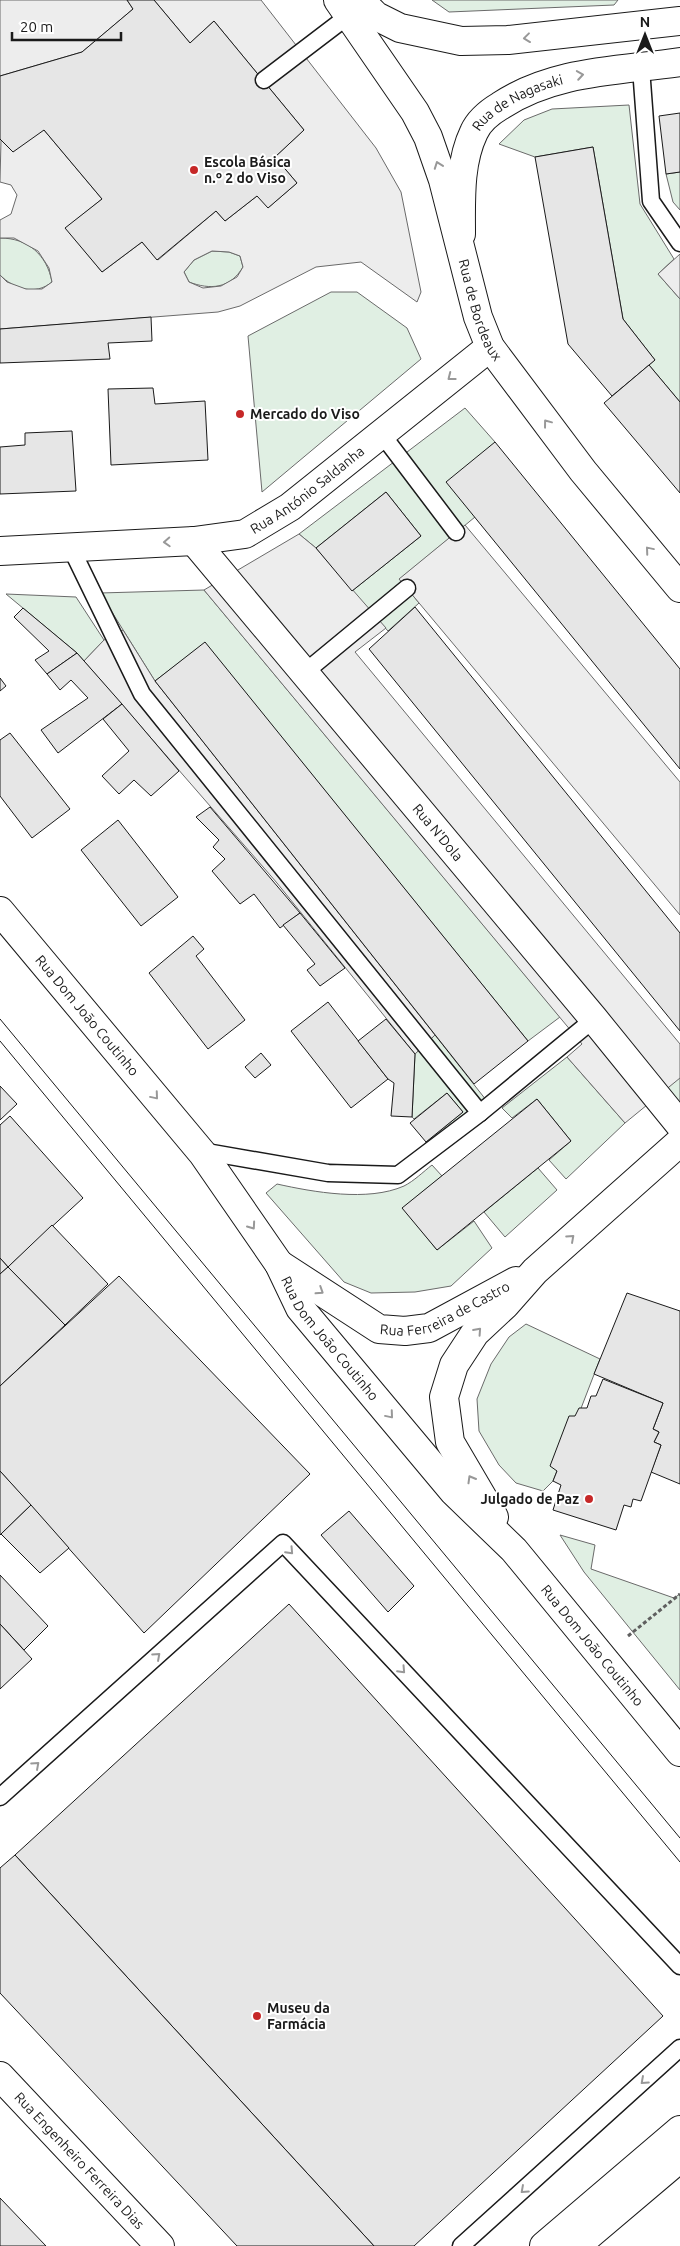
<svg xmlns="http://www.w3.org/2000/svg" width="680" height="2246" font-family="Ubuntu,sans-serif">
<rect width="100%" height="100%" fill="#fff"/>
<!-- green -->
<g fill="#e0efe3" stroke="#6a6a6a">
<polygon points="432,0 618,0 614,5 449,12"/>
<polygon points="629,105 640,204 674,259 658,274 680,299 680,402 649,365 655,360 623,319 593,147 535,157 499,144 524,120 552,109"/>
<polygon points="680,172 680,210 673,202 666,174"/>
<path d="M 0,238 C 28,238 47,255 52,282 C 35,296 14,289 0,275 Z"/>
<path d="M 212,251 L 229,252 L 240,256 L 243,267 C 230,289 210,290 189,282 L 184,272 L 194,260 Z"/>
<polygon points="331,292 357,292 407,328 421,359 262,492 248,336"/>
<polygon points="465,408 495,442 475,517 400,579 419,603 388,631 352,591 421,536 386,492 316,548 299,534"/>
<polygon points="204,590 560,1017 528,1041 205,643 155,681 100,593"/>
<polygon points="6,594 76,597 104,640 84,661 77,653"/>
<polygon points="435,1035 490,1105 425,1153 426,1142 463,1112 447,1093 414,1119 412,1117 415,1054"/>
<polygon points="567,1057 625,1123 566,1179 549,1160 571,1141 537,1099 512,1118 502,1108"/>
<polygon points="680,1077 680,1110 657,1096"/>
<path d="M 432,1165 L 442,1176 L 403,1208 L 437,1250 L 474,1221 L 492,1248 L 451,1286 L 415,1292 L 371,1293 L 344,1282 L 266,1193 L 277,1184 C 313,1192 368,1202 404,1186 C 414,1181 423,1172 432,1165 Z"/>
<polygon points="538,1168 557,1190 505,1237 484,1212"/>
<polygon points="526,1324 600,1359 553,1481 543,1491 516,1483 499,1465 479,1431 477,1399 491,1364 509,1337"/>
<polygon points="560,1535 595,1545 591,1569 674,1598 680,1594 680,1690 584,1572"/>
</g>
<!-- parking -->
<g fill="#ededed" stroke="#6a6a6a" fill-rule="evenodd">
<polygon points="0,0 127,0 133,9 82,52 0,76"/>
<path d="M 154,0 L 261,0 L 376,148 L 401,192 L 421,292 L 417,302 L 361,262 L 316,267 L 240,306 L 218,312 L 0,329 L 0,275 L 7,282 L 26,289 L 42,289 L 52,282 L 49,268 L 38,251 L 14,238 L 0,238 L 0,220 L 11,214 L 17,195 L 11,185 L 0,182 L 1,139 L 44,130 L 102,199 L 66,228 L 102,272 L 142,242 L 158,260 L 216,211 L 225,221 L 257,196 L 269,207 L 297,183 L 275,157 L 304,130 L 214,21 L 190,43 ZM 212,251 L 229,252 L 240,256 L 243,267 L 237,277 L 221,286 L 203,288 L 189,282 L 184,272 L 194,260 Z"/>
<polygon points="680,254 680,299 658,274"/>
<polygon points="465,525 680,782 680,915 399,579"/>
<polygon points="299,534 316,548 386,628 355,652 680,1044 680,1078 625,1123 567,1057 582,1044 204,590"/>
<polygon points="123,630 155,681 435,1035 415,1054 277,883 84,661 104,640"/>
</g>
<!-- building -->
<g fill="#e6e6e6" stroke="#1a1a1a">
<polygon points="127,0 154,0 190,43 214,21 304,130 275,157 297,183 268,208 257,196 225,221 216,211 157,260 142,242 102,272 65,228 102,199 44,130 13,152 0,139 0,76 82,52 133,9"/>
<polygon points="680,113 680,172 666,174 659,116"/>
<polygon points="593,147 623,319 655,360 612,396 568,344 535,157"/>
<polygon points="151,317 152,341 108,343 110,359 0,363 0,329"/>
<polygon points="649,365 680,402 680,493 604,403"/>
<polygon points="153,388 155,404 205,401 208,460 111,465 108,389"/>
<polygon points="72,431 76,491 0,494 0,447 25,445 25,433"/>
<polygon points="495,442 680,669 680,769 446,482"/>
<polygon points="386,492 421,536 352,591 316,548"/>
<polygon points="415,607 680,933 680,1031 369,649"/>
<polygon points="23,608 77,653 47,674 35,660 49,651 14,617"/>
<polygon points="205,642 528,1041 474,1084 155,681"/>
<polygon points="77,653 122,704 58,753 41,730 88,698 71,680 60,690 47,674"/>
<polygon points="0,678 6,686 0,691"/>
<polygon points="122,704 179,771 151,796 134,780 119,794 102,776 129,751 103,719"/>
<polygon points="10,733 70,809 32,838 0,796 0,740"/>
<polygon points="210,807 300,913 280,928 254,894 240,904 212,871 225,859 213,847 219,840 196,817"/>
<polygon points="118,820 178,897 141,926 81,850"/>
<polygon points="300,913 345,968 320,986 307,970 315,964 283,925"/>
<polygon points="193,936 204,949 196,956 245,1020 208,1049 149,973"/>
<polygon points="328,1002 388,1079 351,1108 291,1031"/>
<polygon points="386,1019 415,1054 412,1117 391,1116 394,1083 388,1079 358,1041"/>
<polygon points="261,1053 271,1065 255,1078 245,1067"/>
<polygon points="0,1086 17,1104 0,1120"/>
<polygon points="447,1093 463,1112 426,1142 410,1123"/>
<polygon points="537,1099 571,1141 437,1250 402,1208"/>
<polygon points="10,1116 83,1198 8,1267 0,1258 0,1125"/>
<polygon points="52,1225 108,1284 65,1325 8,1267"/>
<polygon points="0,1258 8,1267 0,1274"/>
<polygon points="8,1267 65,1325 0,1386 0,1274"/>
<polygon points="119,1276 310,1474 144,1633 0,1471 0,1386"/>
<polygon points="627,1293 680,1311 680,1484 651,1472 661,1445 654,1442 659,1432 653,1429 663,1403 594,1374"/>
<polygon points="603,1379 663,1403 653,1429 659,1432 654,1442 661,1445 641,1501 633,1499 631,1507 624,1505 616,1530 553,1510 561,1485 553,1481 557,1471 550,1466 569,1416 575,1416 579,1408 587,1408 591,1396 596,1396"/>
<polygon points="0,1471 31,1505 0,1535"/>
<polygon points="31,1505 69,1548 40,1573 1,1534"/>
<polygon points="349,1511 414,1586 388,1612 321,1535"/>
<polygon points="0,1575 48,1626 24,1650 0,1624"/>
<polygon points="289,1604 663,2016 414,2246 374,2246 15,1855"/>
<polygon points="0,1624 32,1659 0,1689"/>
<polygon points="15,1855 374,2246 237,2246 0,1993 0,1868"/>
<polygon points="0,2198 46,2246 0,2246"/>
</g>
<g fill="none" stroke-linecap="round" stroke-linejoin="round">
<!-- lane casing -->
<g stroke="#1a1a1a" stroke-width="19">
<g id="lane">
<polyline points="641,68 651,201 680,243"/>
<polyline points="264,80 348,16"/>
<polyline points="381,433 456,532"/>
<polyline points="71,548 142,694 480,1113 594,1019"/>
<polyline points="304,673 407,588"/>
<polyline points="201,1151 328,1173 398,1175 480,1113"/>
<polyline points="0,1797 283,1543 680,1966"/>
<polyline points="461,2246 680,2048"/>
</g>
</g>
<!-- street casing -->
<g stroke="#1a1a1a" stroke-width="30">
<g id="street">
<polyline points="360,0 376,16 400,28 461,41 508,40 680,21"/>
<path id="s1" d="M 461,234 C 461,200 459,163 474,132 C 479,121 490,112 500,106 C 554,70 619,71 680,62"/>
<path id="s2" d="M 194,541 L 594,1019 L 680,1125"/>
<path id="s3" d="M 0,551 L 194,541 L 245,534 L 290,507 L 490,347"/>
<polyline points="544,2246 680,2130"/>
</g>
</g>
<!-- secondary casing -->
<g stroke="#1a1a1a" stroke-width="30">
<g id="secondary">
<path id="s4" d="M 338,0 L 415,112 L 428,137 L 443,180 L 478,317 L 490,347 L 583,471 L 680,588"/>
<path id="s5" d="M 0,911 L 203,1154 L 279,1264 L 300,1308 L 454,1492 L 514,1550 L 680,1752"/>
<path id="s6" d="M 279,1264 L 379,1329 L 405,1331 L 429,1328 L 516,1281"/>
<polyline points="494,1517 450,1442 444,1397 454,1365 475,1333 505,1305 535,1271 680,1142"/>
<path id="s7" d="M 0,2076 L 160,2246"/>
<polyline points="576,2246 680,2158"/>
</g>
</g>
<!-- path -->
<polyline stroke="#5f5f5f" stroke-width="3" stroke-dasharray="4 2.5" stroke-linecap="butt" points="628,1636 680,1594"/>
<!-- lane -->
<use href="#lane" stroke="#fff" stroke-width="16"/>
<!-- street -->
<use href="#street" stroke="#fff" stroke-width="28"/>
<!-- secondary -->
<use href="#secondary" stroke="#fff" stroke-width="28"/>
<!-- tram -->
<g stroke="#1a1a1a" stroke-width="1">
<polyline points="0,1019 680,1838"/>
<polyline points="0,1041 680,1862"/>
</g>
</g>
<!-- one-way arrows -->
<defs><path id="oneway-chevron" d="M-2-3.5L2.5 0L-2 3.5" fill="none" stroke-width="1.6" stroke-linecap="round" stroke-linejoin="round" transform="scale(1.25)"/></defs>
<g stroke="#989898">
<use href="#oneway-chevron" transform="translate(527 38) rotate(173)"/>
<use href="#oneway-chevron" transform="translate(580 75) rotate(-9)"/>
<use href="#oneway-chevron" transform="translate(438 165) rotate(-110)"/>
<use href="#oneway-chevron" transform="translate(451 377) rotate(142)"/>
<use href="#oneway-chevron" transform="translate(547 423) rotate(-127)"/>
<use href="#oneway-chevron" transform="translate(167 542) rotate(177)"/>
<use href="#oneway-chevron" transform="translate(649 550) rotate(-130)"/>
<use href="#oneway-chevron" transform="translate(155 1096) rotate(50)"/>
<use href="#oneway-chevron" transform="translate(252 1226) rotate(55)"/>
<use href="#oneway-chevron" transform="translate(571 1238) rotate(-42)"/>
<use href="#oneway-chevron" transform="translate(320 1291) rotate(33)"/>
<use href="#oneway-chevron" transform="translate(478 1331) rotate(-48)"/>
<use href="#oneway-chevron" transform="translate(390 1415) rotate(50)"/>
<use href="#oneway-chevron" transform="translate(471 1479) rotate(-120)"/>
<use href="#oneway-chevron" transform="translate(290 1551) rotate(47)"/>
<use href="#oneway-chevron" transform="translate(157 1656) rotate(-42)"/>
<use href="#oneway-chevron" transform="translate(402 1670) rotate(47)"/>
<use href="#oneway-chevron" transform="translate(36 1765) rotate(-42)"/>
<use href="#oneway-chevron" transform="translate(644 2081) rotate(138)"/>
<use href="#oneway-chevron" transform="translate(524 2190) rotate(138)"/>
</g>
<!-- markers -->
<g fill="#c62828" stroke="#fff" stroke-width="2">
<circle cx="194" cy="170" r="5"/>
<circle cx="240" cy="414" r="5"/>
<circle cx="589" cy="1499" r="5"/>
<circle cx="257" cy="2016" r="5"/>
</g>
<g text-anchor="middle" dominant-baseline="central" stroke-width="4" stroke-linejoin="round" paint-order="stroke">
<!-- street labels -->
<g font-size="14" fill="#1a1a1a" stroke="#fff">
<text stroke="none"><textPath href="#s1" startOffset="158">Rua de Nagasaki</textPath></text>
<text stroke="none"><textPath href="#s4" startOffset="345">Rua de Bordeaux</textPath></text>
<text stroke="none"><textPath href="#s3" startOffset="322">Rua António Saldanha</textPath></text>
<text stroke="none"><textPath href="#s2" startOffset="380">Rua N'Dola</textPath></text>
<text stroke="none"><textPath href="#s5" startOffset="136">Rua Dom João Coutinho</textPath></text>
<text stroke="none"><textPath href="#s6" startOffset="190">Rua Ferreira de Castro</textPath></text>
<text stroke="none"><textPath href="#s5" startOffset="541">Rua Dom João Coutinho</textPath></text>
<text stroke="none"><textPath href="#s5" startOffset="946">Rua Dom João Coutinho</textPath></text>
<text stroke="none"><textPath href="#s7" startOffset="116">Rua Engenheiro Ferreira Dias</textPath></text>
</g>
<!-- poi labels -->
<g font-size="14" font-weight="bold" fill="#1a1a1a" stroke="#fff" text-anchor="start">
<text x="204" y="162">Escola Básica<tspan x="204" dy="16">n.º 2 do Viso</tspan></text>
<text x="250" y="414">Mercado do Viso</text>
<text x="579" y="1499" text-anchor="end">Julgado de Paz</text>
<text x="267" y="2008">Museu da<tspan x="267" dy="16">Farmácia</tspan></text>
</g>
</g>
<!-- north arrow -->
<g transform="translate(645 35)" stroke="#ffffff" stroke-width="4" paint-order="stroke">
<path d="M0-4L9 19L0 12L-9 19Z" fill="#1a1a1a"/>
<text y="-8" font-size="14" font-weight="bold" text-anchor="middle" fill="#1a1a1a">N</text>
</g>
<!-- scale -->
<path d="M12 32v8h109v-8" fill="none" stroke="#1a1a1a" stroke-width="2.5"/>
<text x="20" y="32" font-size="15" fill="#1a1a1a" stroke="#ffffff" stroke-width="4" paint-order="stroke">20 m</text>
</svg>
